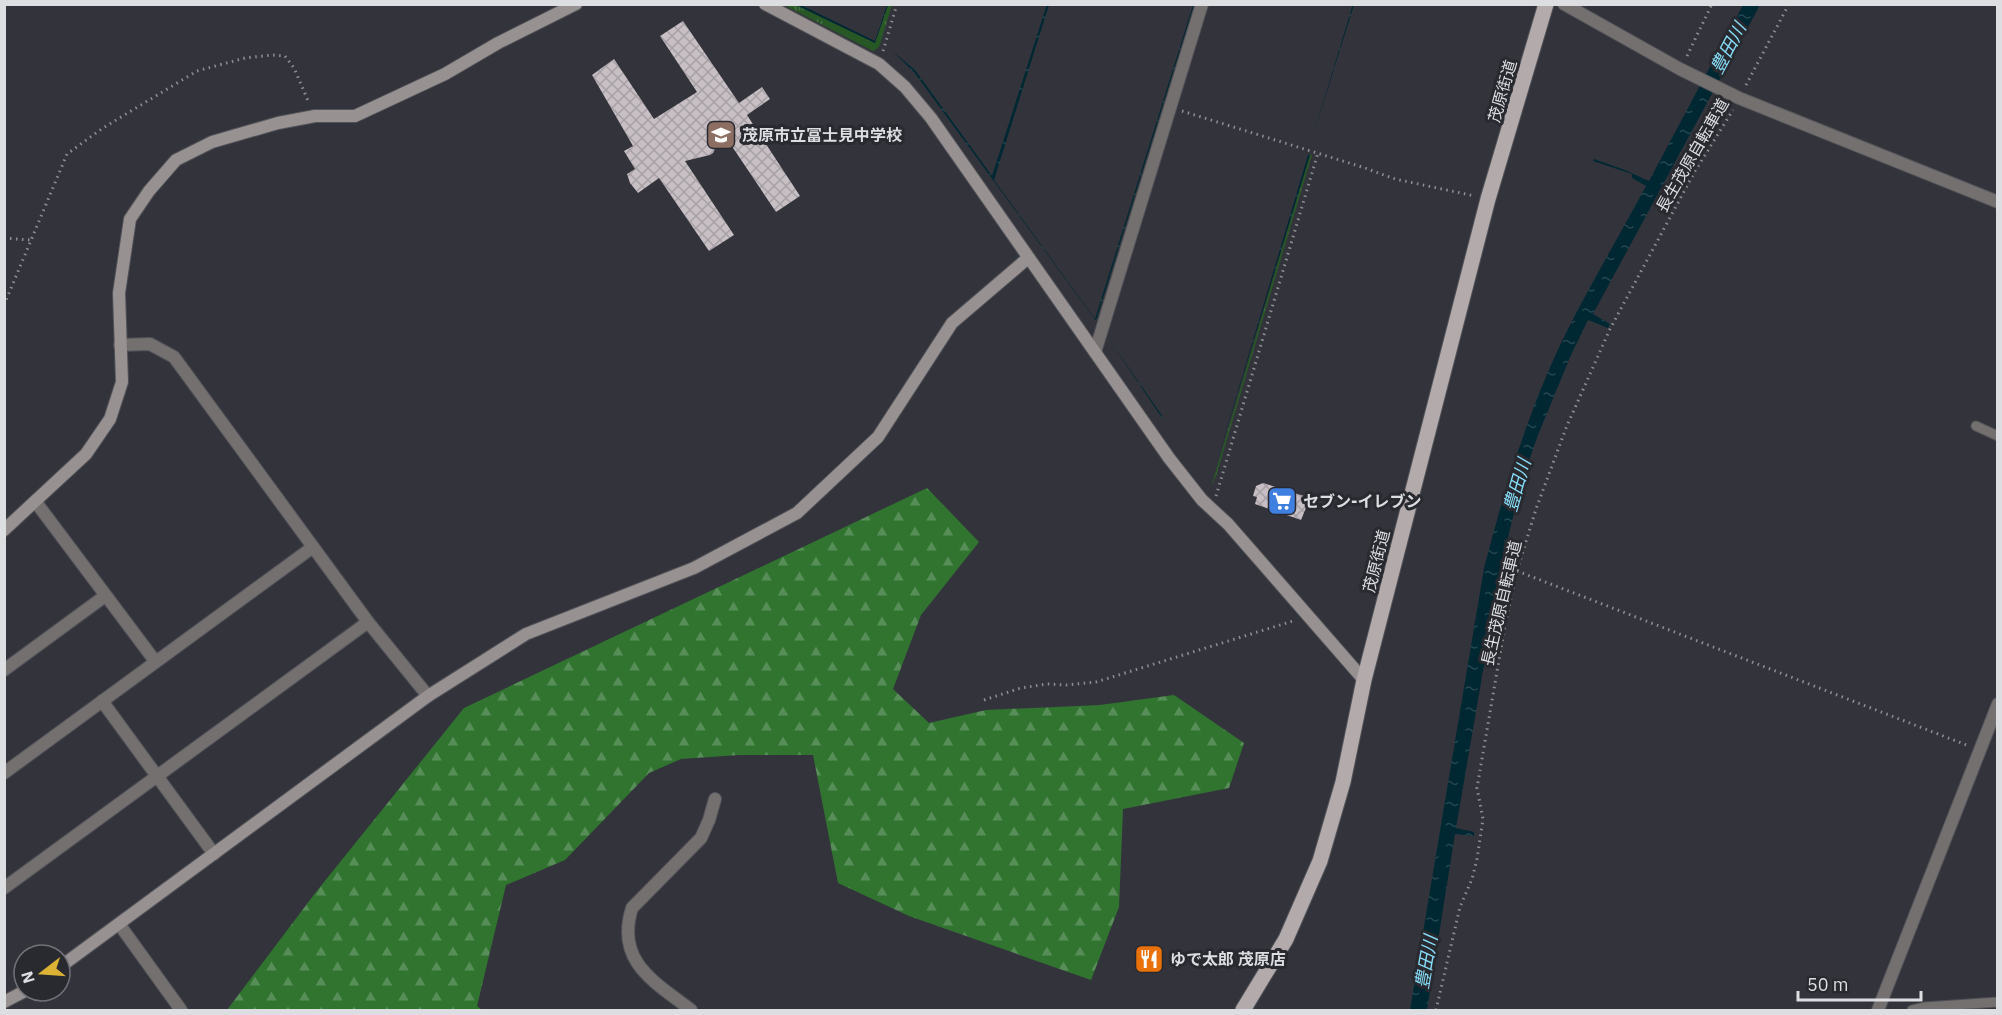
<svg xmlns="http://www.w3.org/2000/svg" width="2002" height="1015" font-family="'IBM Plex Sans','Noto Sans JP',sans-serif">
<defs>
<pattern id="grass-tufts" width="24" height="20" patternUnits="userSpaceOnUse" patternTransform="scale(1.5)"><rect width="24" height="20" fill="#265725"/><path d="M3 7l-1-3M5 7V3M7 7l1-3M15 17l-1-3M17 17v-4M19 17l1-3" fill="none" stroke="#456f44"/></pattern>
<pattern id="forest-firs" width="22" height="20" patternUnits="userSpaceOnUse" patternTransform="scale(1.5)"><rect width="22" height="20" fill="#307430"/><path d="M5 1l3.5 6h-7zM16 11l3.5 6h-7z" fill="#578e58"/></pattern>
<pattern id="water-ripples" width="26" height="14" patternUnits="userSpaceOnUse" patternTransform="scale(1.5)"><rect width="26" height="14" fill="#002833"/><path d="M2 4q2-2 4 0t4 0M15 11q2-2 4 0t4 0" fill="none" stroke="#254750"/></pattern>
<pattern id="building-cross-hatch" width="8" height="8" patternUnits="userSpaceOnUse" patternTransform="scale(1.5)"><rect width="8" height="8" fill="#c7bfc4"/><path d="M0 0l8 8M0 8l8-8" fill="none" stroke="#a6a0a4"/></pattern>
</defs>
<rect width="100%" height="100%" fill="#33343b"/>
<!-- grass -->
<g fill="url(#grass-tufts)">
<polygon points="784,5 796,5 875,43 888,5 892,5 879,47 873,51"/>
<polygon points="1310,155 1312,155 1216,476 1211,487"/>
</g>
<!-- forest -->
<polygon fill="url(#forest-firs)" points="927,488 979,542 921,615 893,689 929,723 986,710 1100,705 1174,695 1244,743 1229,788 1123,809 1119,907 1091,980 909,916 838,883 813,755 739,755 681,759 649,773 565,860 506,885 477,1006 482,1010 227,1010 316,892 464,708"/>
<!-- water -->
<g fill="url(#water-ripples)">
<polygon points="1047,4 1049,5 994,180 1095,319 1193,5 1194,5 1096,321 914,72 891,50 915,70 992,176"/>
<polygon points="1353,4 1354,5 1310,146"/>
<polygon points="796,5 801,5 875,41 887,5 888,5 875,43"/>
<path d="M 1743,5 L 1760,5 L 1593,314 L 1610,324 L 1608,328 L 1588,320 L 1571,355 L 1538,435 L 1524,475 L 1510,529 L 1499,578 L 1456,828 L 1474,832 L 1474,836 L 1455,834 L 1427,1010 L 1410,1010 L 1484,568 C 1504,491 1527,415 1561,343 C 1587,290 1618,238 1646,186 L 1632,178 L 1632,174 L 1593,161 L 1594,159 L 1625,170 L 1649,181 Z"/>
<polygon points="1308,155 1310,155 1212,478"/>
<polygon points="1106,335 1163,417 1162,418"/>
</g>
<!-- building -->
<g fill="url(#building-cross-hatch)">
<polygon points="683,21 739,103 762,87 770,99 747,115 800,196 776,212 723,133 713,153 710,155 685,161 734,235 709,251 659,178 638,193 630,183 627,174 635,169 624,151 633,146 592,75 614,59 654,119 697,92 660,36"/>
<polygon points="1263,483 1310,498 1301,520 1255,504 1257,497 1253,496 1256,486"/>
</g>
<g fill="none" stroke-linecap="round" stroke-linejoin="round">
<!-- lane casing -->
<g stroke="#525359" stroke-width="11">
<g id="lane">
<polyline points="1976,426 1998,436"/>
<polyline points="1912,1010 1925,1007 1998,1002"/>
</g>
</g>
<!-- street casing -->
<g stroke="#525359" stroke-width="14">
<g id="street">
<polyline points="1564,4 1680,69 1739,98 1998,202"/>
<polyline points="120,345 150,344 174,357 368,622 428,696"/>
<polyline points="1095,352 1202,4"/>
<polyline points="35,501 155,661"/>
<polyline points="4,670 105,596"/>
<polyline points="102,701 214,854"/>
<polyline points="4,773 313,547"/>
<polyline points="4,888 368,622"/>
<polyline points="119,924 181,1010"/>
<path d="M 691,1010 C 655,982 615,962 632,908 L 701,838 L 709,820 L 715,799"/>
<polyline points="1878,1010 1998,704"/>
</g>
</g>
<!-- secondary casing -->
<g stroke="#525359" stroke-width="14">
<g id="secondary">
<polyline points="765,4 879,64 905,87 931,118 1169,458 1202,500 1228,524 1364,680"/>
<polyline points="4,530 86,454 110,419 122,382 119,293 130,219 149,191 176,160 212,142 278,123 315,116 355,116 445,74 498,43 576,4"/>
<polyline points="60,967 428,696 526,634 694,568 797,513 878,437 952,323 1028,258"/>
<polyline points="4,1002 25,991"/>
</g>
</g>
<!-- primary casing -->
<g stroke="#525359" stroke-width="17">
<polyline id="primary" points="1243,1010 1286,939 1320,861 1343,782 1364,680 1488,199 1546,4"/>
</g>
<!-- path -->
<g stroke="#8e8f95" stroke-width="3" stroke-dasharray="1.5 4.5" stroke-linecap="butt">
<polyline points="883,51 897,4"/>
<polyline points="1687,56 1712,4"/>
<polyline points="1746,85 1789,4"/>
<polyline points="1182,111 1362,167 1395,179 1475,196"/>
<polyline points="4,238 30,240"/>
<polyline points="4,305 67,154 103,128 197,71 245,58 272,55 285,56 294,68 309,103"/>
<polyline points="1216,496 1318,153"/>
<polyline points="1517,571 1969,746"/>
<polyline points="984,700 1021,688 1047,684 1066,685 1096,682 1293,621"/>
<polyline points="1436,1010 1460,907 1472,879 1477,859 1483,819 1477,788 1505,625 1517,571 1536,509 1566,428 1610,329 1695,171 1733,110"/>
</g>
<!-- lane -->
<use href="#lane" stroke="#747070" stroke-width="9"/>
<!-- street -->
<use href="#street" stroke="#747070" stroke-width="12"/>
<!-- secondary -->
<use href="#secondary" stroke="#989191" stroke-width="12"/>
<!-- primary -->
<use href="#primary" stroke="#b3aaab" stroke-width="15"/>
</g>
<!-- icons -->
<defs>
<g id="school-square" transform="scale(1.5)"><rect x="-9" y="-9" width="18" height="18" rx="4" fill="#8d6e63" stroke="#292a30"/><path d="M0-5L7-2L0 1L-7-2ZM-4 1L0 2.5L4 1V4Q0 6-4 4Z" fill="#fff"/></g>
<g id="supermarket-square" transform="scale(1.5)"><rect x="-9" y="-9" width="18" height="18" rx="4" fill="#3f7fe0" stroke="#292a30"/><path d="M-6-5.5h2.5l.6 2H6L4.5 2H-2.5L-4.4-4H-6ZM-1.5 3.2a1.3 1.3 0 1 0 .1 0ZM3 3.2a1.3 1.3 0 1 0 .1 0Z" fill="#fff"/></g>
<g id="restaurant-square" transform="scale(1.5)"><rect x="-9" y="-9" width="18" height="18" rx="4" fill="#e8710a" stroke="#292a30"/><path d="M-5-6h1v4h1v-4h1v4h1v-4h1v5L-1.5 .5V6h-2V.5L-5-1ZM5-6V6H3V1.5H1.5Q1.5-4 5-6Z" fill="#fff"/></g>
</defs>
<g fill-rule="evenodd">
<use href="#school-square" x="721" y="135"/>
<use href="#supermarket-square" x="1282" y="501"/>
<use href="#restaurant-square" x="1149" y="959"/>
</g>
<g text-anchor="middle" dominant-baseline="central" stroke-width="6" stroke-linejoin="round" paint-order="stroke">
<!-- street labels -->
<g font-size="16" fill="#dddee2" stroke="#292a30">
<text transform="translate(1502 91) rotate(-74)">茂原街道</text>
<text transform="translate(1692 155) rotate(-60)">長生茂原自転車道</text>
<text transform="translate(1376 561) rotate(-76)">茂原街道</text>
<text transform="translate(1501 603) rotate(-77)">長生茂原自転車道</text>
</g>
<!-- poi labels -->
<g font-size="16" font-weight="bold" fill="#dddee2" stroke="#292a30" text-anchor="start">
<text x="742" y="135">茂原市立冨士見中学校</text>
<text x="1303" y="501">セブン-イレブン</text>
<text x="1170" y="959">ゆで太郎 茂原店</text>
</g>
<!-- water labels -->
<g font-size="18" font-style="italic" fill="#86ddf8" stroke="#292a30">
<text transform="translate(1728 48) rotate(-62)">豊田川</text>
<text transform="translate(1517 485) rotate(-74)">豊田川</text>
<text transform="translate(1426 962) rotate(-80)">豊田川</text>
</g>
</g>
<!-- border -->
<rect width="2002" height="1015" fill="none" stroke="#dddee2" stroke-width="12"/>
<!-- north arrow -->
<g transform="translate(42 973) rotate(253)"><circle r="28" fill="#292a30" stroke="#717277" stroke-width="1.5"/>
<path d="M0-4.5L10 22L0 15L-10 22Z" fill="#dbb233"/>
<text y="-9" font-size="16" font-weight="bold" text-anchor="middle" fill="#dddee2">N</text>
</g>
<!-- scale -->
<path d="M1798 991v9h123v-9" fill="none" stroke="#dddee2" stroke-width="3"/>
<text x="1807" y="991" font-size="18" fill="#dddee2" stroke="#292a30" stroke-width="4.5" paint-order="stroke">50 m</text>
</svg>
